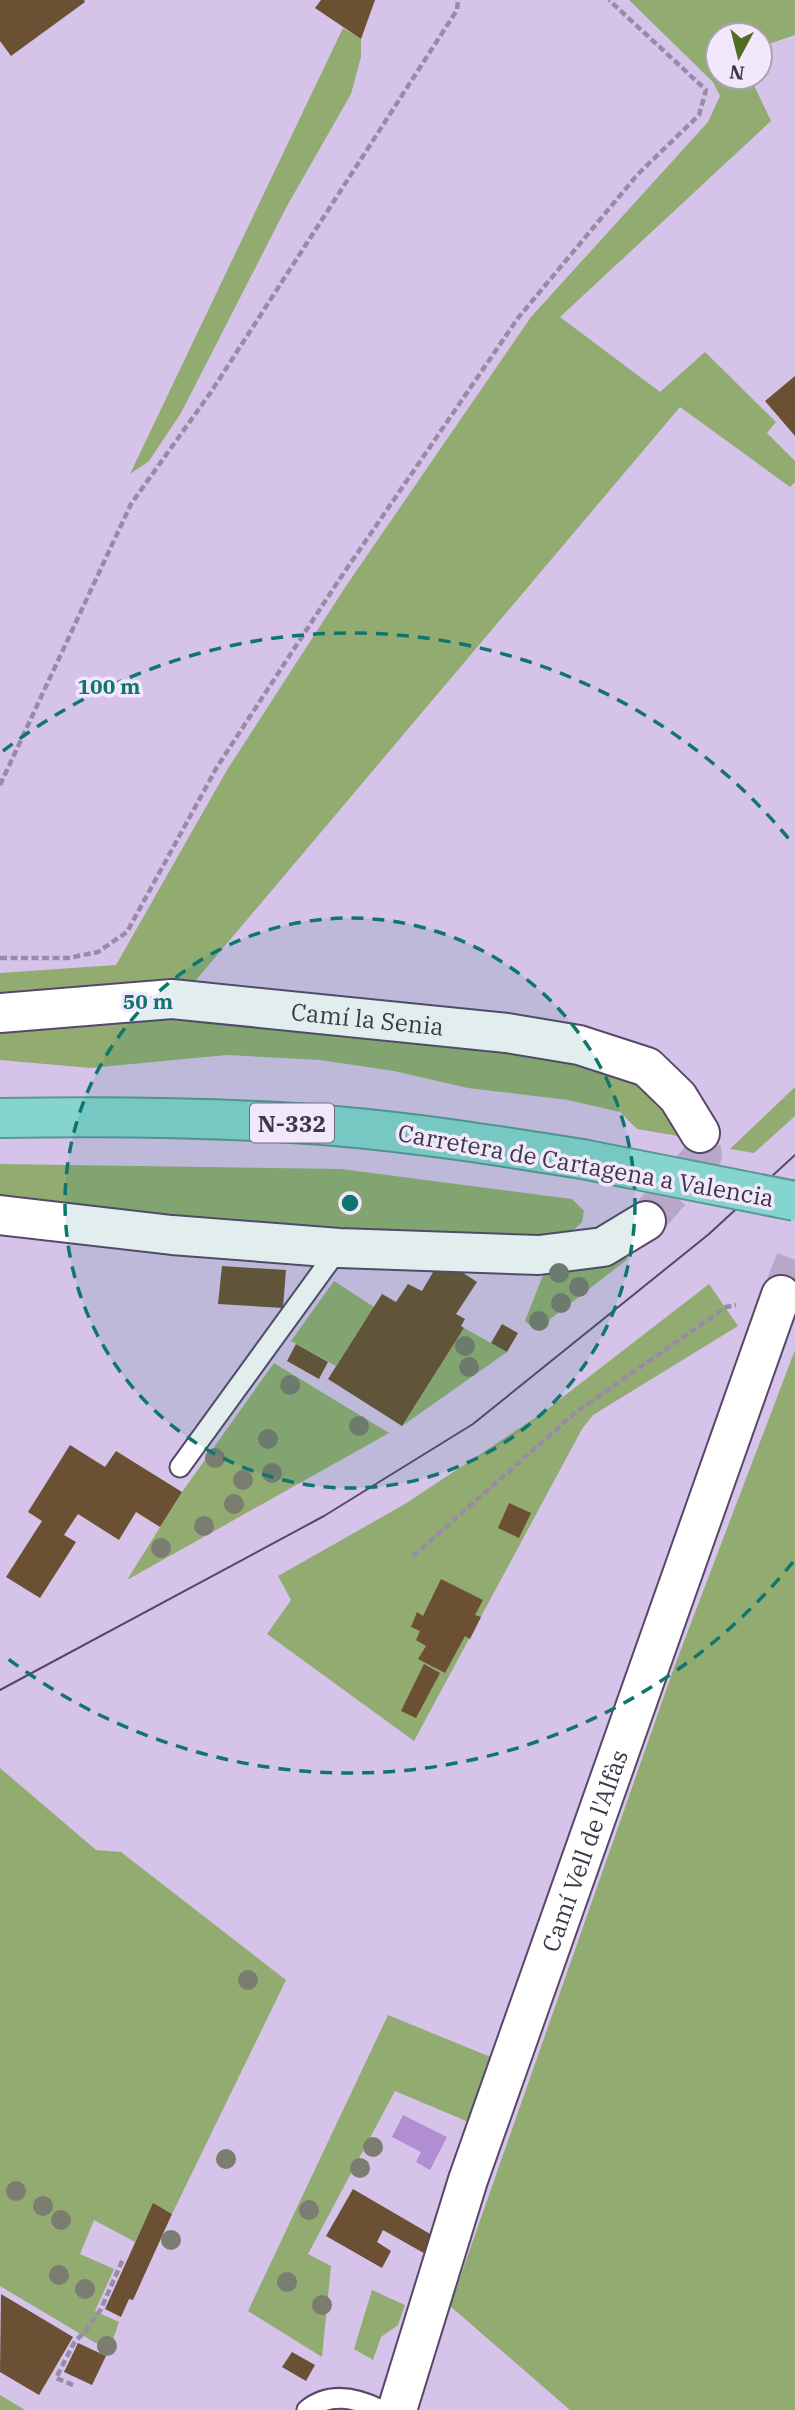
<svg xmlns="http://www.w3.org/2000/svg" width="795" height="2410" font-family="'IBM Plex Serif',serif">
<rect width="100%" height="100%" fill="#d6c3e9"/>
<!-- green -->
<g fill="#92ab71">
<polygon points="629,0 795,0 795,35 760,47 760,35 718,35 718,77 750,77 771,121 560,317 660,392 705,352 776,422 767,433 795,461 795,482 790,487 680,407 191,986 0,996 0,973 116,965 227,770 346,586 531,317 708,122 720,96 713,82"/>
<polygon points="343,28 361,39 361,57 351,94 287,206 181,413 149,461 130,474"/>
<polygon points="178,1013 569,1052 653,1089 684,1137 637,1129 620,1112 568,1100 468,1088 394,1071 320,1060 227,1055 90,1068 0,1060 0,1024"/>
<polygon points="795,1087 795,1116 754,1153 730,1149"/>
<polygon points="0,1164 341,1169 572,1199 584,1211 582,1222 564,1239 487,1241 255,1224 0,1198"/>
<polygon points="629,1258 536,1330 525,1321 547,1265"/>
<polygon points="334,1281 374,1307 336,1366 291,1341"/>
<polygon points="709,1284 738,1326 593,1415 582,1429 414,1741 267,1634 291,1600 278,1576 405,1504 541,1414"/>
<polygon points="464,1328 507,1352 402,1426"/>
<polygon points="795,1350 795,2410 570,2410 450,2306 675,1665"/>
<polygon points="274,1363 389,1433 127,1580 182,1492"/>
<polygon points="0,1768 96,1850 121,1852 286,1980 172,2214 153,2204 135,2242 94,2220 80,2254 114,2269 95,2311 119,2322 109,2351 0,2286"/>
<polygon points="388,2015 493,2058 471,2123 395,2091 308,2254 331,2266 322,2357 248,2311"/>
<polygon points="372,2290 405,2305 398,2325 381,2337 373,2360 354,2349"/>
<polygon points="0,2395 25,2410 0,2410"/>
</g>
<!-- water -->
<polygon fill="#b18dd2" points="403,2115 447,2137 430,2170 416,2162 421,2152 392,2137"/>
<!-- building -->
<g fill="#6b5033">
<polygon points="0,0 84,0 85,2 11,56 0,41"/>
<polygon points="321,0 375,0 361,39 315,8"/>
<polygon points="795,376 795,436 765,401"/>
<polygon points="439,1262 448,1263 477,1282 456,1314 465,1319 461,1326 464,1328 402,1426 328,1379 382,1294 396,1302 408,1284 422,1291"/>
<polygon points="222,1266 286,1270 283,1308 218,1304"/>
<polygon points="502,1324 518,1333 507,1352 491,1343"/>
<polygon points="296,1344 328,1362 319,1379 287,1361"/>
<polygon points="70,1445 105,1467 116,1451 182,1492 160,1527 136,1512 119,1540 78,1514 64,1535 76,1542 40,1598 6,1577 42,1521 28,1512"/>
<polygon points="509,1503 531,1513 519,1538 498,1528"/>
<polygon points="441,1579 483,1600 475,1615 481,1617 470,1639 465,1636 445,1673 418,1659 426,1646 416,1640 420,1631 411,1627 417,1612 423,1616"/>
<polygon points="424,1664 440,1673 416,1718 401,1711"/>
<polygon points="353,2189 437,2238 429,2256 383,2230 377,2242 391,2251 382,2268 326,2236"/>
<polygon points="153,2203 172,2214 133,2300 129,2299 121,2317 105,2309"/>
<polygon points="1,2294 73,2337 39,2395 0,2372"/>
<polygon points="78,2343 106,2356 92,2385 64,2372"/>
<polygon points="292,2352 315,2365 306,2381 282,2367"/>
</g>
<g fill="none" stroke-linecap="round" stroke-linejoin="round">
<!-- minor-tunnel -->
<g stroke="#b8a7c8" stroke-width="38" stroke-dasharray="38 19" stroke-linecap="butt">
<polyline points="646,1221 703,1155 700,1133"/>
<polyline points="781,1295 795,1260"/>
</g>
<!-- service casing -->
<g stroke="#584768" stroke-width="23">
<g id="service">
<polyline points="180,1467 339,1248"/>
<path d="M 307,2410 C 330,2391 357,2398 381,2410"/>
</g>
</g>
<!-- minor casing -->
<g stroke="#584768" stroke-width="42">
<g id="minor">
<path id="s1" d="M 0,1013 L 172,999 L 507,1033 L 579,1045 L 647,1067 L 678,1097 L 700,1133"/>
<polyline points="0,1215 172,1235 339,1248 539,1255 603,1247 646,1221"/>
<path id="s2" d="M 397,2410 L 468,2180 L 781,1295"/>
</g>
</g>
<!-- trunk casing -->
<g stroke="#599796" stroke-width="42">
<path id="trunk" d="M 0,1118 C 111,1116 224,1117 335,1126 C 418,1133 500,1146 582,1159"/>
</g>
<!-- path -->
<g stroke="#998ba7" stroke-width="4.5" stroke-dasharray="7 3.5" stroke-linecap="butt">
<polyline points="0,785 131,504 211,392 457,10 458,0"/>
<polyline points="0,958 68,958 98,952 127,932 217,767 339,580 518,318 638,174 699,115 706,90 609,0"/>
<polyline points="413,1556 575,1413 726,1307 736,1305"/>
<polyline points="73,2385 56,2378 74,2343 87,2329 101,2309 123,2259"/>
</g>
<!-- service -->
<use href="#service" stroke="#fff" stroke-width="19"/>
<!-- minor -->
<use href="#minor" stroke="#fff" stroke-width="38"/>
<!-- trunk -->
<use href="#trunk" stroke="#86d4ce" stroke-width="38"/>
<!-- tram -->
<polyline stroke="#534b5d" stroke-width="2" points="0,1690 324,1516 473,1424 709,1234 795,1155"/>
<!-- trunk-bridge casing -->
<g stroke="#599796" stroke-width="42" stroke-linecap="butt">
<polyline id="trunk-bridge" points="582,1159 795,1201"/>
</g>
<!-- trunk-bridge -->
<use href="#trunk-bridge" stroke="#86d4ce" stroke-width="38"/>
</g>
<!-- trees -->
<g fill="#7a7d70">
<circle cx="559" cy="1273" r="10"/>
<circle cx="579" cy="1287" r="10"/>
<circle cx="561" cy="1303" r="10"/>
<circle cx="539" cy="1321" r="10"/>
<circle cx="465" cy="1346" r="10"/>
<circle cx="469" cy="1367" r="10"/>
<circle cx="290" cy="1385" r="10"/>
<circle cx="359" cy="1426" r="10"/>
<circle cx="268" cy="1439" r="10"/>
<circle cx="215" cy="1458" r="10"/>
<circle cx="272" cy="1473" r="10"/>
<circle cx="243" cy="1480" r="10"/>
<circle cx="234" cy="1504" r="10"/>
<circle cx="204" cy="1526" r="10"/>
<circle cx="161" cy="1548" r="10"/>
<circle cx="248" cy="1980" r="10"/>
<circle cx="373" cy="2147" r="10"/>
<circle cx="226" cy="2159" r="10"/>
<circle cx="360" cy="2168" r="10"/>
<circle cx="16" cy="2191" r="10"/>
<circle cx="43" cy="2206" r="10"/>
<circle cx="309" cy="2210" r="10"/>
<circle cx="61" cy="2220" r="10"/>
<circle cx="171" cy="2240" r="10"/>
<circle cx="59" cy="2275" r="10"/>
<circle cx="287" cy="2282" r="10"/>
<circle cx="85" cy="2289" r="10"/>
<circle cx="322" cy="2305" r="10"/>
<circle cx="107" cy="2346" r="10"/>
</g>
<!-- distance rings -->
<circle cx="350" cy="1203" r="285" fill="#0f766e" fill-opacity=".12"/>
<g fill="none" stroke="#0f766e" stroke-width="3.5" stroke-dasharray="12 9">
<circle cx="350" cy="1203" r="285"/>
<path d="M793 1562A570 570 0 0 1 3 1655M3 751A570 570 0 0 1 793 844"/>
</g>
<g text-anchor="middle" dominant-baseline="central" stroke-width="7" stroke-linejoin="round" paint-order="stroke">
<!-- shield labels -->
<rect fill="#f2e8fc" stroke="#746c7d" stroke-width="2" x="250" y="1103.5" width="84" height="39" rx="5"/>
<g font-size="23" font-weight="bold" fill="#3e3746">
<text x="292" y="1123">N-332</text>
</g>
<!-- street labels -->
<g font-size="24" fill="#3e3746" stroke="#f2e8fc">
<text stroke="none"><textPath href="#s1" startOffset="369">Camí la Senia</textPath></text>
<text transform="translate(586 1165) rotate(10)">Carretera de Cartagena a Valencia</text>
<text stroke="none"><textPath href="#s2" startOffset="590">Camí Vell de l'Alfàs</textPath></text>
</g>
</g>
<circle cx="350" cy="1203" r="10" fill="#0f766e" stroke="#f2e8fc" stroke-width="3.5"/>
<g font-size="21" text-anchor="middle" font-weight="bold" fill="#0f766e" stroke="#f2e8fc" stroke-width="7" stroke-linejoin="round" paint-order="stroke">
<text x="109" y="694">100 m</text>
<text x="148" y="1009">50 m</text>
</g>
<!-- north arrow -->
<g transform="translate(739 56) rotate(187)"><circle r="33" fill="#f2e8fc" stroke="#aaa1b3" stroke-width="2"/>
<path d="M0-5L12 26L0 18L-12 26Z" fill="#516d21"/>
<text y="-10" font-size="19" font-weight="bold" text-anchor="middle" fill="#3e3746">N</text>
</g>
</svg>
